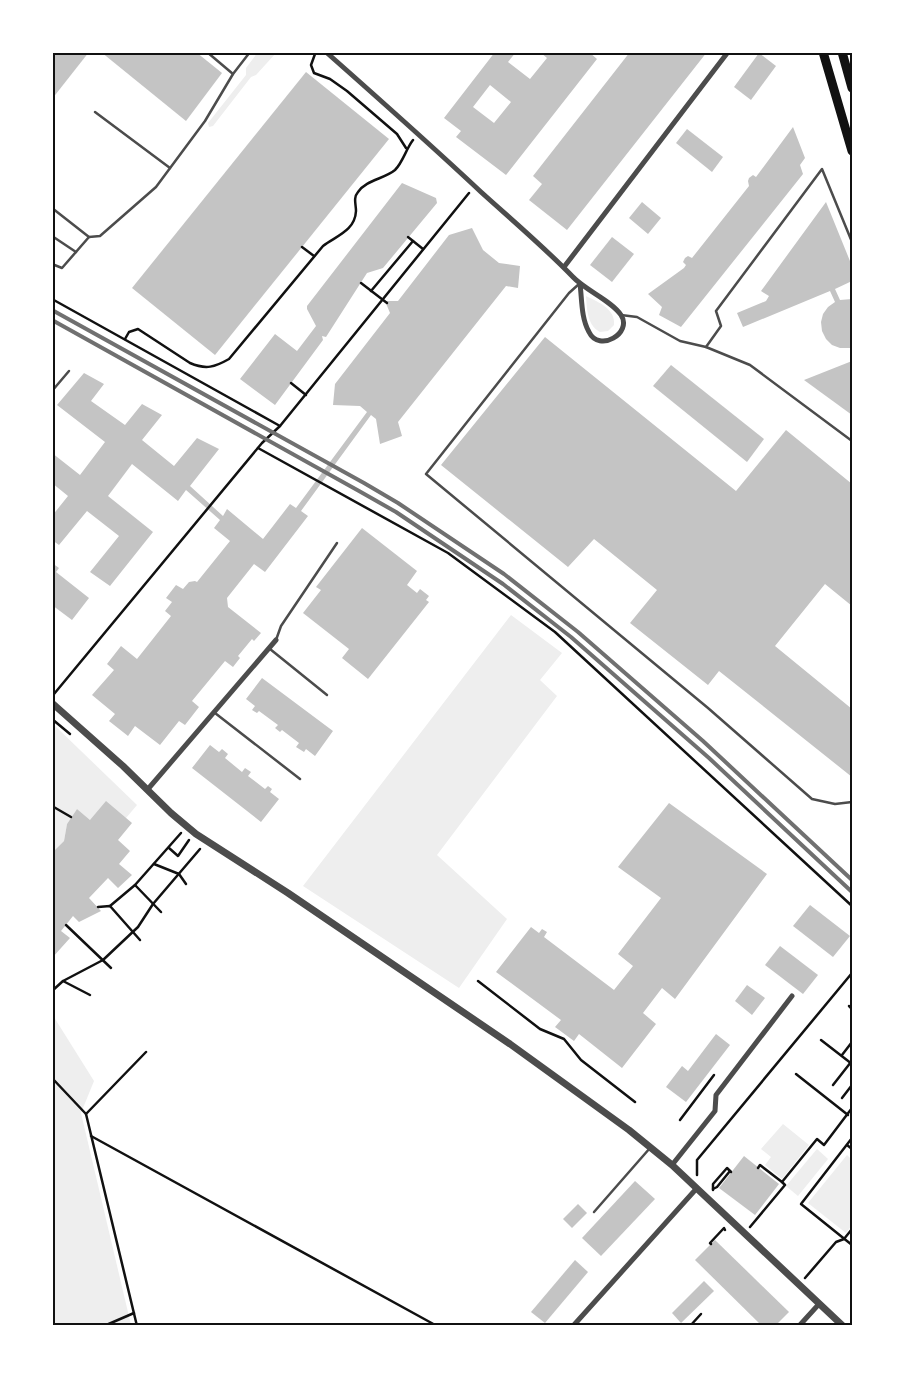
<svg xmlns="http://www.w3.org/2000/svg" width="905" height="1378" font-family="Barlow,sans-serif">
<rect width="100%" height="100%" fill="#fff"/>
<!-- green -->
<g fill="#eee">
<polygon points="258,52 276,53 256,75 251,77 213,126 209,127 208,123 246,75 246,68"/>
<path d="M 586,296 C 598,302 616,309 614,325 L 608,331 L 600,332 C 587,325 587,309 586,296 Z"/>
<polygon points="511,615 562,653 540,680 557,696 437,855 507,919 459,988 303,886"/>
<polygon points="52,723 137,805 126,818 90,820 77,809 67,824 64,841 53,853"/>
<polygon points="52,1014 94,1081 81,1113 131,1325 53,1326"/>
<polygon points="783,1124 809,1145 782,1179 765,1165 771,1157 761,1149"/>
<polygon points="817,1149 828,1159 798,1196 786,1186"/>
<polygon points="847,1155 852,1160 852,1225 846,1233 808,1203"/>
</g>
<!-- building -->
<g fill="#c4c4c4" fill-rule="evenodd">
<polygon points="52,52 89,52 52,99"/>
<polygon points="101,52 196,52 222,73 186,121"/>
<path d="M 495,52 L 516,52 L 508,62 L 530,79 L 547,58 L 540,52 L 589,52 L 597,59 L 506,175 L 456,137 L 461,131 L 444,118 ZM 490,85 L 511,102 L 494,123 L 473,107 Z"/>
<polygon points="630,52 707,52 567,230 529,200 542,184 533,176"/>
<polygon points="759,53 776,66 751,100 734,87"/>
<polygon points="306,72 389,139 215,355 132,288"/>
<polygon points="793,127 805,158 800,165 803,174 681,327 659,315 662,307 648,294 684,268 686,265 683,262 685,258 688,256 692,258 749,186 748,181 749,178 753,175 756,177"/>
<polygon points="687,129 723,157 712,172 676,143"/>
<polygon points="402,183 436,198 437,203 383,268 367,273 326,337 322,336 323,340 275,405 240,379 275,334 297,351 316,326 307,309 307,306"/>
<polygon points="642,202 661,218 648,234 629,218"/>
<polygon points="826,202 852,266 852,281 835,289 840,300 852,299 852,348 840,348 832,345 826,339 822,331 821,322 823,314 828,307 835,302 830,291 743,327 737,313 766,301 769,296 761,291"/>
<polygon points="472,228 483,250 499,263 520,266 518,288 506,286 398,422 402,436 380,444 376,419 371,415 301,511 308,516 265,572 254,564 227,598 228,607 261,633 254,641 252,639 238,656 240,658 233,667 225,661 192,701 199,707 185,725 179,721 160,745 135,726 128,736 109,721 115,714 92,695 114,670 107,664 121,646 137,659 171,616 165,611 172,602 166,598 176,585 183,589 189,582 195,581 197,582 230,541 214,528 220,520 186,490 178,501 132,464 108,496 153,532 110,586 90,572 119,536 87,511 59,545 52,540 52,516 68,496 52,483 52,453 80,475 105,442 57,405 84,373 104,384 91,401 125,425 142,404 162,415 142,440 174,466 197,438 219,449 190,486 223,516 227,509 263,539 290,504 296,508 367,412 360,406 333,405 335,384 390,313 385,301 398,301 449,235"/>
<polygon points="612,237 634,254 612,282 590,265"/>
<polygon points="545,337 736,491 786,430 852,484 852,606 825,584 775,646 852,709 852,777 719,671 708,685 630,623 657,590 594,539 568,567 441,465"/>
<polygon points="852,361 852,415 804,380"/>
<polygon points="671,365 764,439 747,462 653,386"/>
<polygon points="362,528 417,571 407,585 417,593 420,589 429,596 426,600 429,602 368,679 342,658 349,649 303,613 321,590 316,587"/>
<polygon points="52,563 59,568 56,572 89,598 72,620 52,605"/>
<polygon points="262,678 333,731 315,756 306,749 304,752 296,747 299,743 282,730 280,732 275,728 278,725 259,711 257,713 252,710 255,706 246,699"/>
<polygon points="210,745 219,752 222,749 228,754 225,758 242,772 245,768 251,772 248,776 265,789 268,786 272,789 270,792 279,799 261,822 192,768"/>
<polygon points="106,801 132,823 118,840 130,851 119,864 132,875 118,888 108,878 89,898 101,911 79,922 73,916 61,931 70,938 52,958 52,853 64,841 67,824 77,809 90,820"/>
<polygon points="669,803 767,874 675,999 662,988 643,1013 656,1024 622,1068 579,1034 574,1041 555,1027 561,1020 496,972 531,927 539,933 542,929 547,932 544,937 614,990 633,966 618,954 661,898 618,867"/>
<polygon points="810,905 850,936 833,957 793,926"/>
<polygon points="780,946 818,975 803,994 765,965"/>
<polygon points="747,985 765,998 752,1015 735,1001"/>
<polygon points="716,1034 730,1045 686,1102 666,1087 682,1066 688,1071"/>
<polygon points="744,1156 779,1184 755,1215 719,1188"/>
<polygon points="635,1181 655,1199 601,1256 582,1238"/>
<polygon points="578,1204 587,1213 572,1228 563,1219"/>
<polygon points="715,1240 789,1312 775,1326 762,1326 695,1260"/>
<polygon points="575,1260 588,1272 545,1323 531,1312"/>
<polygon points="704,1281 714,1291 681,1323 672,1313"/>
</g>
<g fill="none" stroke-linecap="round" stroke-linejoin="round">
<!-- path -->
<g stroke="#111" stroke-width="2.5">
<polyline points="315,54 311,65 314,73 330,79 347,91 397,134 406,148"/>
<polyline points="408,237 423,249"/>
<polyline points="302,247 314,256"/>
<polyline points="361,283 387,303"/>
<polyline points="371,291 413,241"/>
<polyline points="52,299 280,426"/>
<path d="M 125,339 L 129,332 L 138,329 L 190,363 C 206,370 215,367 229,359 L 323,246 C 336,236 355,231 356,211 C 356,204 353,198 358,192 C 366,180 384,179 395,170 C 403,162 406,149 413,140"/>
<polyline points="291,383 306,395"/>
<polyline points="258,448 448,553 555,632 852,906"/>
<polyline points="54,694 262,443 280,426 469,193"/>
<polyline points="52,719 70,734"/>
<polyline points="52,806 71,817"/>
<polyline points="169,848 178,856 189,840"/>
<polyline points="154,864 179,874 186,884"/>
<polyline points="135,885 161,912"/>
<polyline points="110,906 135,885 181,833"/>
<polyline points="98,907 110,906 140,940"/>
<polyline points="66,925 111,968"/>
<polyline points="63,981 90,995"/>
<polyline points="478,981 540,1029 564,1039 581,1060 635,1102"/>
<polyline points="52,991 63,981 103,960 138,927 153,904 200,849"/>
<polyline points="849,1006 852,1009"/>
<polyline points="821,1040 852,1064"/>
<polyline points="842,1055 852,1042"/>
<polyline points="796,1074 848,1115"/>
<polyline points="52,1078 86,1114"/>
<polyline points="833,1085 851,1062"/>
<polyline points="842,1098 852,1085"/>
<polyline points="680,1120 714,1075"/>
<polyline points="91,1136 437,1326"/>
<polyline points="852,1138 801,1204 852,1245"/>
<polyline points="847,1145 852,1149"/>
<polyline points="758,1168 760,1165 782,1182 817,1139 824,1145 852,1108"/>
<polyline points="697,1175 697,1160 852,973"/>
<polyline points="713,1189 717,1187 730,1171"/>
<polyline points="713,1190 713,1184 727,1168 731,1172"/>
<polyline points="750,1227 785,1185 782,1182"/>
<polyline points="711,1244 710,1243 724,1228 725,1230"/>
<polyline points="805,1278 836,1242 844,1239 852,1229"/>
<polyline points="104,1326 134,1313"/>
<polyline points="137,1326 86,1114 146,1052"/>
<polyline points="690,1326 701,1314"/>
</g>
<!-- service -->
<g stroke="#4c4c4c" stroke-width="2.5">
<polyline points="207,52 233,74"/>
<polyline points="95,112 170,168"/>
<polyline points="52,208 89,237 100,236 156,187 205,121 233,74 250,52"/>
<polyline points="52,236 76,252"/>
<polyline points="52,264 62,268 89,237"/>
<polyline points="579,284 569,293 426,474 708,708 812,799 835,804 852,802"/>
<polyline points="621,315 637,317 680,341 706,347 750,365 852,441"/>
<polyline points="706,347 721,326 716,311 822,169 852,242"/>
<polyline points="52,391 69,371"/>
<polyline points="276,640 281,626 337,543"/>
<polyline points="270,649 327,695"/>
<polyline points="215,713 300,779"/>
<polyline points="594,1212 650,1148"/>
</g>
<!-- minor -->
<g stroke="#4c4c4c" stroke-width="5">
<path d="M 326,52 C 378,98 430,144 481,192 C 512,220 544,247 573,277 C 585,290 612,301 621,315 C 633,333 599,353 589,332 C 581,318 582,299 580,284"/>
<polyline points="564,267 728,52"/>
<polyline points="148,789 276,640"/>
<polyline points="672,1165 715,1111 716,1095 792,996"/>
<polyline points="573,1326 697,1188"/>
<polyline points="799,1326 819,1304"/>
</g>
<!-- tertiary -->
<polyline stroke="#4c4c4c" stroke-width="7" points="52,703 123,766 171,813 196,834 288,893 510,1044 629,1130 672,1165 843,1326"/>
<!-- trunk -->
<g stroke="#111" stroke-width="9">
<polyline points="823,52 852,151"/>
<polyline points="842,52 852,88"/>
</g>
<!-- rail -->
<g stroke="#707070" stroke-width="4">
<polyline points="52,310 364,483 398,503 504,574 578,632 703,741 852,880"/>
<polyline points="52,320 359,491 396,512 503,584 571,637 709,758 852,892"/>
</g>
</g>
<!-- border -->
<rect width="905" height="1378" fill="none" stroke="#ffffff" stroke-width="108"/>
<rect x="54" y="54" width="797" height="1270" fill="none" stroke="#111" stroke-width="2"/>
</svg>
